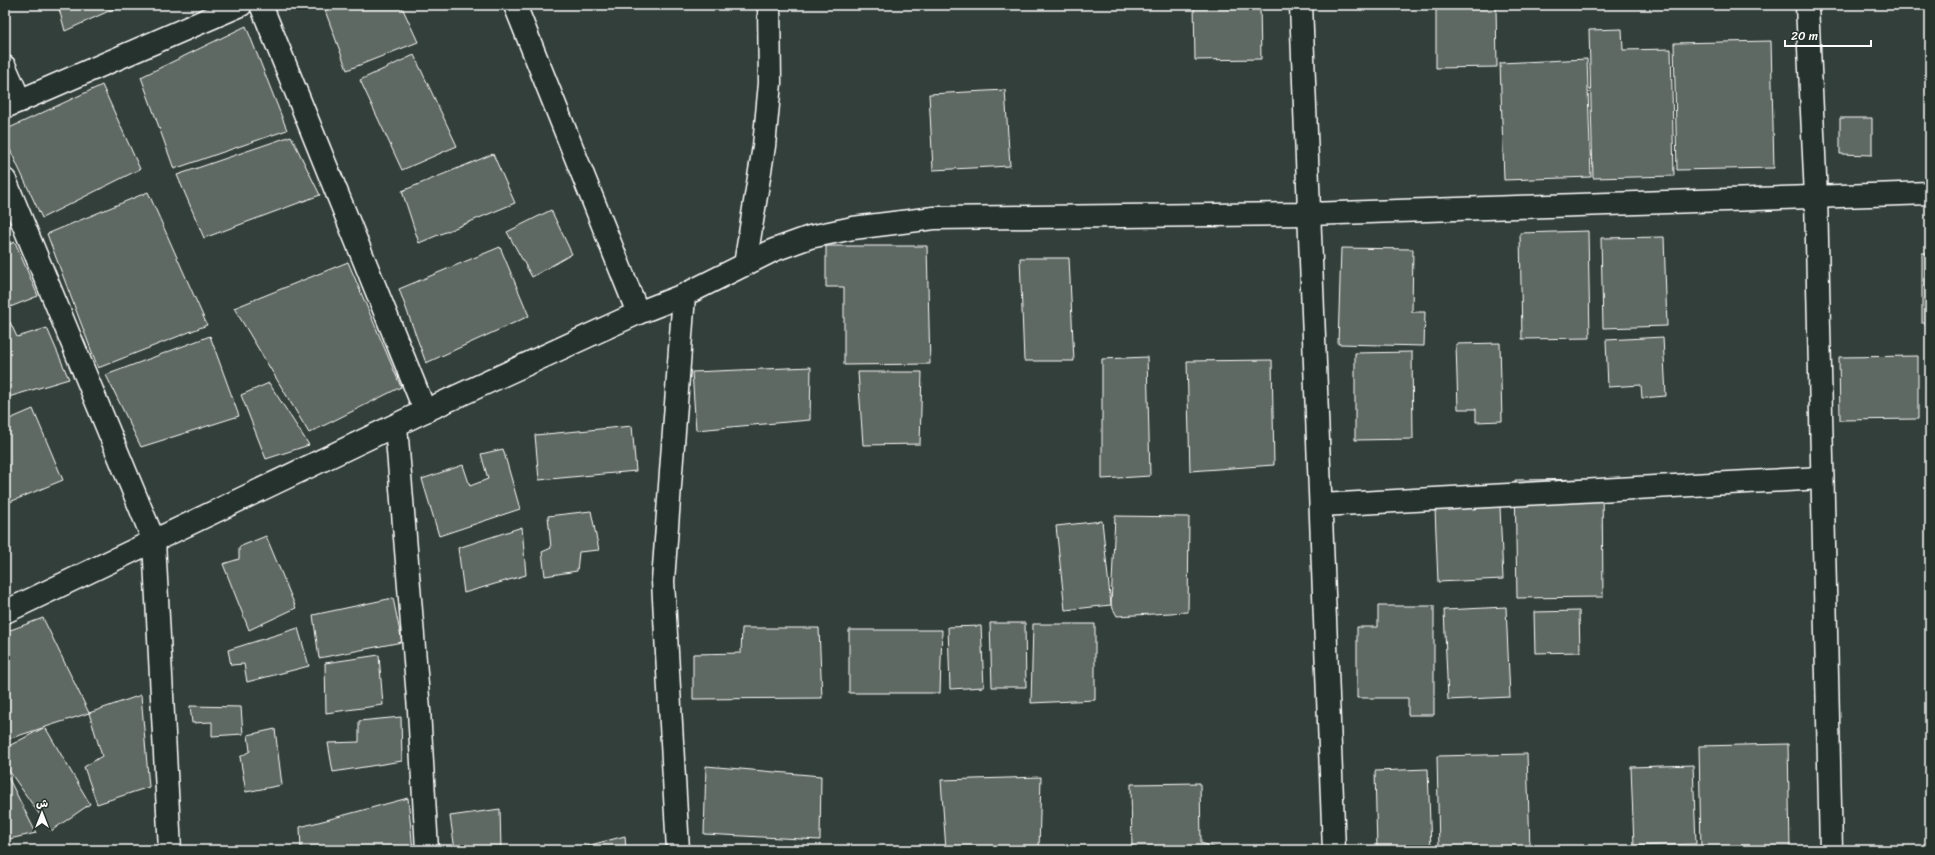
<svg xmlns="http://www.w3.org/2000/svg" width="1935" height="855" font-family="Sriracha,'Playpen Sans Arabic',sans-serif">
<rect width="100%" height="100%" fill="#333f3a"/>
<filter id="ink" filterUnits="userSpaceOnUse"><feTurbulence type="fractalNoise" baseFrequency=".025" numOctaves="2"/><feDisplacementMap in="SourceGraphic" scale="8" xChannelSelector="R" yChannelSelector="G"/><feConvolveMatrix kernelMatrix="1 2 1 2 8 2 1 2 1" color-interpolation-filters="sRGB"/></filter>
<g filter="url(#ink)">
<!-- building -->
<g fill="#5f6964" stroke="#fff">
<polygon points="58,5 122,5 65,31"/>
<polygon points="323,5 401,5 418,42 347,70"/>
<polygon points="1194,5 1260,5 1261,59 1195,60"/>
<polygon points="1436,5 1496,5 1497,67 1436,68"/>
<polygon points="246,26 287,130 174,169 141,77"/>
<polygon points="1622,29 1623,50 1671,49 1674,176 1593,178 1589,30"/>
<polygon points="1771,41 1774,168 1677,170 1674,43"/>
<polygon points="414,55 457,146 402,170 360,80"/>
<polygon points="1587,59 1591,177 1504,180 1500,63"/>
<polygon points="102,85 140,169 42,218 5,139 5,130"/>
<polygon points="1005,90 1010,166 933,170 929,94"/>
<polygon points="1840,118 1872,118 1872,155 1840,154"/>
<polygon points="291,136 320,195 204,238 177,175"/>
<polygon points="493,154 515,203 419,243 402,191"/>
<polygon points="148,192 207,325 98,368 47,234"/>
<polygon points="551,210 572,254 532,277 507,232"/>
<polygon points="1588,231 1590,338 1522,339 1520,233"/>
<polygon points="1664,237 1667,326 1603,328 1601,238"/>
<polygon points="15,242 38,296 5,309 5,246"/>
<polygon points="826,246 927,246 930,364 844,365 844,287 826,287"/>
<polygon points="500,247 529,316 426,363 399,289"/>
<polygon points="1341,248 1413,249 1412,312 1425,312 1424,346 1338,344"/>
<rect x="1922" y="253" width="8" height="70"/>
<polygon points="1020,258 1069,258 1074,361 1024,361"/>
<polygon points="348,262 401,387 309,433 234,308"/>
<polygon points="10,322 17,337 47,328 69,379 5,398 5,324"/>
<polygon points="210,336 239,416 141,447 106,375"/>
<polygon points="1663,337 1666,396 1642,398 1641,385 1608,387 1606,340"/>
<polygon points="1500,343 1502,421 1476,422 1476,409 1458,409 1456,344"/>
<polygon points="1412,352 1413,439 1355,440 1355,353"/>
<polygon points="1918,356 1918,419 1840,420 1839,357"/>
<polygon points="1147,357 1150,476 1102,479 1102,359"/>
<polygon points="1272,360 1274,465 1190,471 1187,361"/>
<polygon points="811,367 810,420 696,430 692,372"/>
<polygon points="858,372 922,372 920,444 863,445"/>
<polygon points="269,383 309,445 266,459 241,395"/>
<polygon points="33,409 63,480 5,504 5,421"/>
<polygon points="632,426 636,471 539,480 535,435"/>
<polygon points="503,449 520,509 439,536 422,479 463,465 470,486 488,479 481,454"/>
<polygon points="1602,479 1603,597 1517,598 1515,480"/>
<polygon points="1500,507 1503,579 1438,582 1435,509"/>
<polygon points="591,511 599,550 579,552 577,571 545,576 542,552 551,548 548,516"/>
<polygon points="1115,516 1189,517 1188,612 1117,616 1111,605"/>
<polygon points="1102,521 1111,605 1065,610 1056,526"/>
<polygon points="522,527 526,575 464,593 458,548"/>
<polygon points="266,536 296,608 249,630 223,564 239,559 239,547"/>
<polygon points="393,598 402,642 319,658 313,615"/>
<polygon points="1378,606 1434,606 1434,715 1408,715 1408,698 1357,698 1357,627 1378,627"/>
<polygon points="1506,607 1510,697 1448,700 1444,610"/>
<polygon points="1579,611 1580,652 1535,653 1534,612"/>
<polygon points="43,618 89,713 5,740 5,632"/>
<polygon points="990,623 1025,623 1026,687 992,687"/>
<polygon points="1033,624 1095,624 1095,700 1031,703"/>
<polygon points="981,626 984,687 950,689 948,627"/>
<polygon points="298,628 309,666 247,682 244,664 231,665 228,650"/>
<polygon points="742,628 819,628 822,698 693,699 693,654 741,653"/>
<polygon points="849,630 942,630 940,693 849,693"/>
<polygon points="379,655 383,705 326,713 325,663"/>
<polygon points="141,695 149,787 97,804 84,767 102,756 89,713"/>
<polygon points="190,706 241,707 243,734 212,736 212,722 192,723"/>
<polygon points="401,717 402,761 333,772 328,743 359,742 359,721"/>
<polygon points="45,727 90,804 51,831 5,765 5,748"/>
<polygon points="275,729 282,785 246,792 240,757 250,751 248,735"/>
<polygon points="1788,744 1790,850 1701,850 1699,746"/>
<polygon points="1527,754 1530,850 1439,850 1437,756"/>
<polygon points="1693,765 1696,844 1634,846 1631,767"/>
<polygon points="706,766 821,776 820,840 704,834"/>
<polygon points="1428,769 1431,850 1377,850 1375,771"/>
<polygon points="5,771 36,833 5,840"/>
<polygon points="1041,777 1039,850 946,850 941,780"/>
<polygon points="1200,783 1201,843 1222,850 1132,850 1131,784"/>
<polygon points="408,798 413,850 301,850 300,827"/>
<polygon points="500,809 501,850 455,850 450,816"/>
<polygon points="625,836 626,850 575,850 575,849"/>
</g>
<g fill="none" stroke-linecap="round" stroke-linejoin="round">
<!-- minor casing -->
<g stroke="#fff" stroke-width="25">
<g id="minor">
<polyline points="261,5 425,411"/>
<polyline points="515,5 638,313"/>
<polyline points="1301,5 1334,850"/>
<polyline points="1807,5 1816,197 1831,850"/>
<polyline points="5,67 20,101"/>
<polyline points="5,107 241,5"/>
<polyline points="5,180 154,541 170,850"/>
<polyline points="745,265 764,146 770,83 769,5"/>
<polyline points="396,426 419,710 427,850"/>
<polyline points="1321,505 1822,478"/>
<polyline points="5,612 425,411 638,313 684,295 774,250 810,237 853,228 934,218 1309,214 1930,193"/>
<polyline points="678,850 663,581 684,295"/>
</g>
</g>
<!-- minor -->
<use href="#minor" stroke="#26332d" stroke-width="22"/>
</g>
</g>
<!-- margin -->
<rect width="1935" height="855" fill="none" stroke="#26332d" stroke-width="20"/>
<rect x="10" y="10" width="1915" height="835" fill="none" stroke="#fff" stroke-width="1.5" filter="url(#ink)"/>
<!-- north arrow -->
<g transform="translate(42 813)" stroke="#26332d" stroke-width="3" paint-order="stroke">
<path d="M0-3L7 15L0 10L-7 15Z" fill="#ffffff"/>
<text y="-6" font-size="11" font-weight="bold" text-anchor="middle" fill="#ffffff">ش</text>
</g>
<!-- scale -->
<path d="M1785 40v6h86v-6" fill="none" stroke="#ffffff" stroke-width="2"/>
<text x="1791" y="40" font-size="12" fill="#ffffff" stroke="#26332d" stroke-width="3" paint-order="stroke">20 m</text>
</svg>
